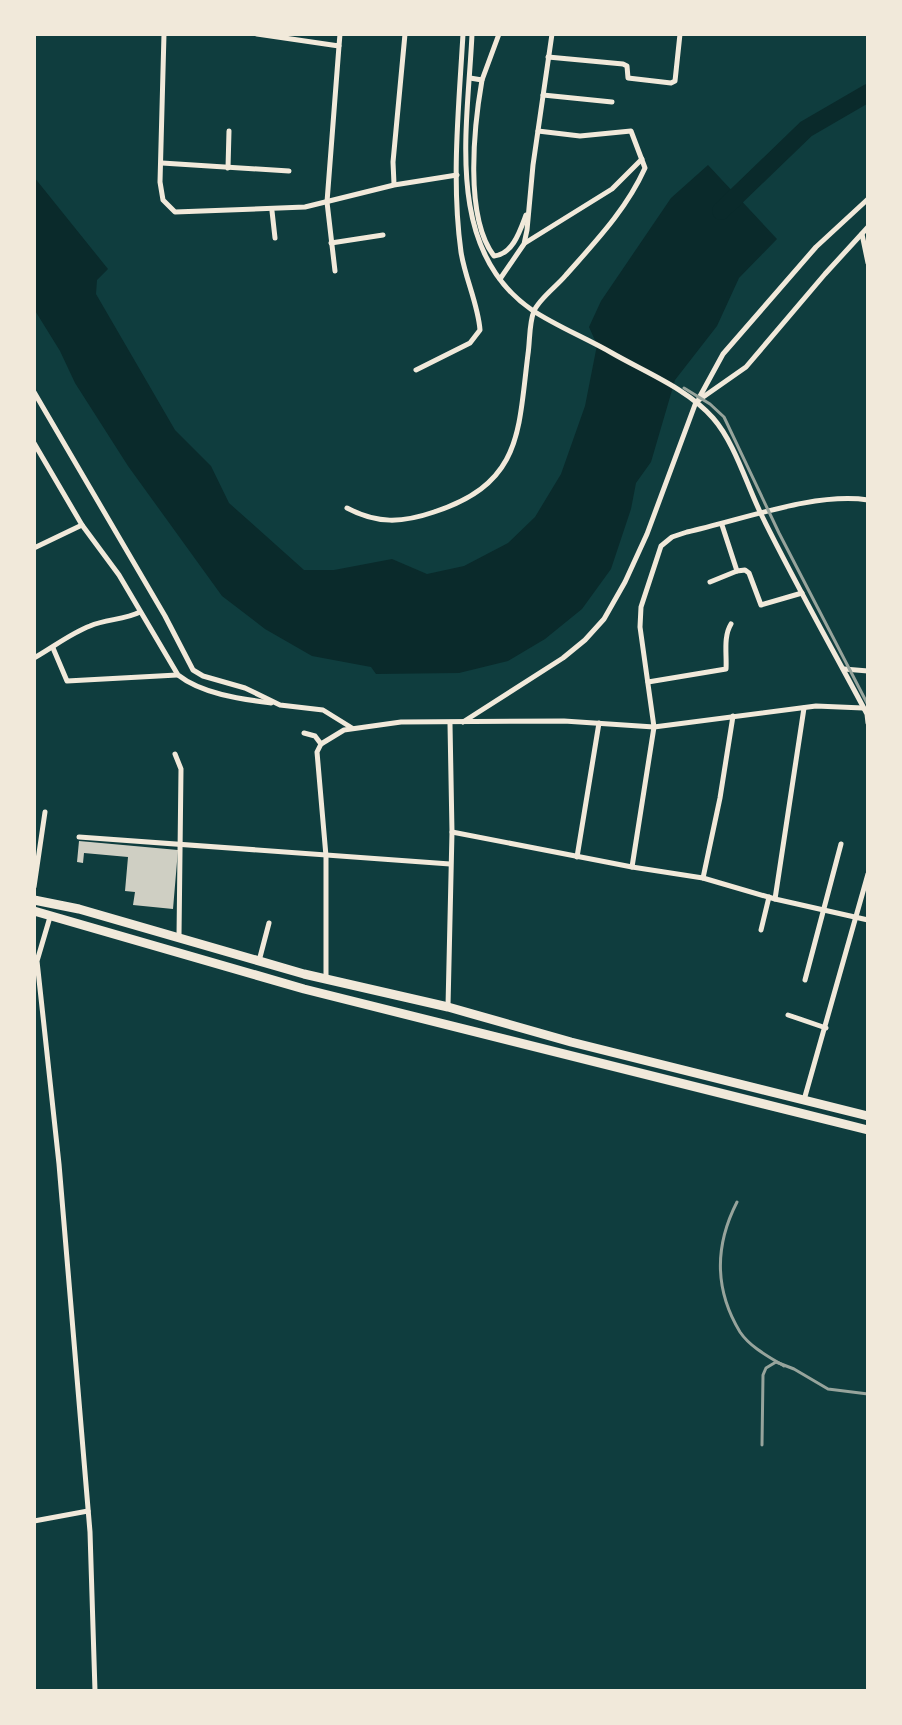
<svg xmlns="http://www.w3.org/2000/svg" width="902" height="1725" font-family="Montserrat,sans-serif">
<rect width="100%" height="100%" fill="#0f3d3e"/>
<!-- water -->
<polygon fill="#0a2a2b" points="708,165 777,239 739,278 717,326 675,380 651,462 636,483 631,509 611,569 582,609 545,639 508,661 459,673 376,674 371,667 312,656 265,629 222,596 128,466 75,383 60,351 34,309 34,177 108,269 97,280 96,294 175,430 211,466 229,503 304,570 334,570 392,559 427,574 464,566 508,543 535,517 561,474 585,406 597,345 589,327 601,301 671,198"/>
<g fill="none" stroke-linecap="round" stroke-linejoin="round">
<!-- river -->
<polyline stroke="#0a2a2b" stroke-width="18" points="721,211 806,129 868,93"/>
</g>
<!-- building -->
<polygon fill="#cfcfc3" points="79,841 178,850 173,909 133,905 135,892 125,891 128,857 84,853 83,863 77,862"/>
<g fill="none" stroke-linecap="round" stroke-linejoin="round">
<!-- minor -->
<g stroke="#f1e9da" stroke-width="5">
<polyline points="164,34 160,182 163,200 175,212 305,207 394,185 457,175"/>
<polyline points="257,34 339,46 340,34"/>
<path d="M 472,34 C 468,126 443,249 532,310 C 556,326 586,338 612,353 C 645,372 688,389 713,418 C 735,443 747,486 762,516 C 795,583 832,648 867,714 L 868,723"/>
<polyline points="548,57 623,64 627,66 628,78 671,83 675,81 680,34"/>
<polyline points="470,78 482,80 499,34"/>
<path d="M 482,80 C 474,126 464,217 494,256 C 513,254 520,231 526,215"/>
<polyline points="543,95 612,102"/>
<polyline points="162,163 289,171"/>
<polyline points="228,168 229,131"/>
<polyline points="394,184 393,162 405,34"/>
<polyline points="272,211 275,238"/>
<polyline points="862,234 868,263"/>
<polyline points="331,243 383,235"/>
<polyline points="525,243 612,189 642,159"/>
<polyline points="335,271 327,202 339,46"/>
<polyline points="500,279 524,244 527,230 533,165 552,34"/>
<path d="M 416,370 L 470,343 L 480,330 C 478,304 465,278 461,252 C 451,180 459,105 463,34"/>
<polyline points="34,392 165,616 193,670 203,676 245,688 280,705 323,710 352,728"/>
<polyline points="699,398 723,354 816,247 868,199"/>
<polyline points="34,443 82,525"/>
<path d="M 347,508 C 377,524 402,523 434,512 C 522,483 518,433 528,354 C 530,341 529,323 534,311 C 539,299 557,286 566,275 C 596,241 626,210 645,168 L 631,131 L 580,136 L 538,131"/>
<path d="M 34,548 L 82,525 L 119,575 L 178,675 C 202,694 241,699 271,703"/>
<polyline points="737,571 745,570 749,573 761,605 802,593"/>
<polyline points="710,582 737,571 722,525"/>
<polyline points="53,648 67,681 177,675"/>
<path d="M 34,658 C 52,648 71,633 90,626 C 106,619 124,620 140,612"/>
<polyline points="844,669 868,671"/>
<path d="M 648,682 L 726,669 C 727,655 723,637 731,624"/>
<polyline points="463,722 563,658 585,640 604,619 625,582 647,534 696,402 746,367 825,274 868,227"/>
<polyline points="304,733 315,736 321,744"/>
<polyline points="175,754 181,769 179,936"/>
<polyline points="452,832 632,867 703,878 775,899 868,920"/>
<polyline points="79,837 450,864"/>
<polyline points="577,857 599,723"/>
<path d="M 632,867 L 654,727 L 640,627 L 641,607 L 661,546 L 672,537 L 687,532 C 742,520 814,492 868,500"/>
<polyline points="703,878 720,798 733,716"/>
<polyline points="34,887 45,812"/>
<polyline points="775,899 804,708"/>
<polyline points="50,917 37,961 59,1164 90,1532 95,1691"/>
<polyline points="761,930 769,897"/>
<polyline points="259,961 269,923"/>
<polyline points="326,978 326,856 317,752 321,744 344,730 401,722 564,721 654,727 816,706 863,708"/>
<polyline points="805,980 841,844"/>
<polyline points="448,1006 452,832 450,724"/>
<polyline points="788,1015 826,1028"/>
<polyline points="804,1100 868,874"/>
<polyline points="34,1521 88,1511"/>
</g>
<!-- trunk -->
<g stroke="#f1e9da" stroke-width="9">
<polyline points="34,900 79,909 304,974 448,1007 571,1042 868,1116"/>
<polyline points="34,911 304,989 868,1130"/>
</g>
<!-- rail -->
<g stroke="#97a49c" stroke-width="3">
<polyline points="684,388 710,404 724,417 779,533 868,705"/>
<path d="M 737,1202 C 715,1245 714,1289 740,1332 C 750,1347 769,1357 784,1366"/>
<polyline points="762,1445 763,1375 766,1368 776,1362 794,1369 828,1389 868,1394"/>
</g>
</g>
<!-- border -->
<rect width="902" height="1725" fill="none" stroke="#f1e9da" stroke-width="72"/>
</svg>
